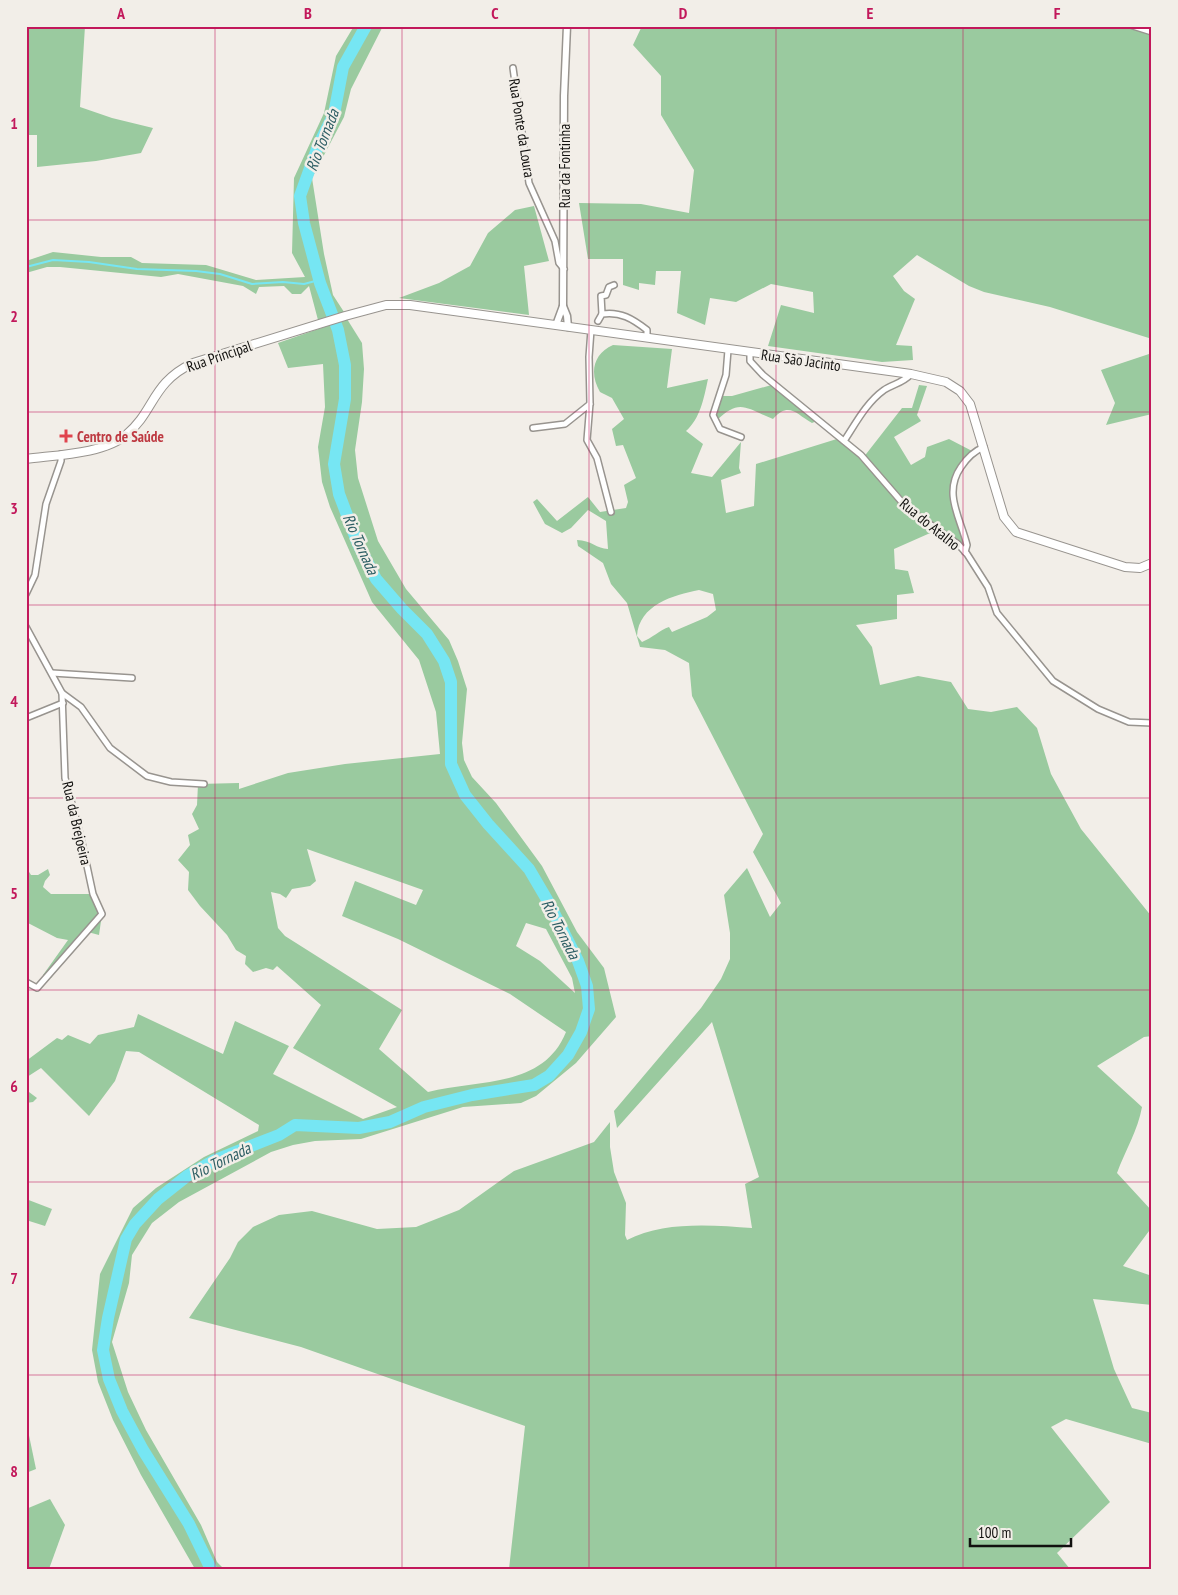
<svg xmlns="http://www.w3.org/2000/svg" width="1178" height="1595" font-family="'PT Sans Narrow',sans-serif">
<rect width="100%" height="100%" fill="#f2eee8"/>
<!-- green -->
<g fill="#9aca9f" fill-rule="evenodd">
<polygon points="26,26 85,26 80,107 112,118 153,128 141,153 96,161 37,167 37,135 26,135"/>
<polygon points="354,26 383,26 351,89 344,117 312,178 324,254 333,295 344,312 318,320 309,286 301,294 292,294 284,286 259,287 256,294 243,286 178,274 161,277 60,267 47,267 26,273 26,261 53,252 101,257 131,257 142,263 206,265 256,280 305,277 292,253 294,178 324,113 336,56"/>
<polygon points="642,26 1152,26 1152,339 1050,307 984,292 969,286 917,255 893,276 904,291 915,299 896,345 912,346 913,360 882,362 768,346 781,305 814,313 813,292 771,284 736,302 710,298 705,325 677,313 681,271 656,271 655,285 639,283 639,290 623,285 623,259 588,259 579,203 641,204 689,213 694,170 661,115 661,76 633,45"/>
<polygon points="534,206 549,261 524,266 529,315 399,298 439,283 470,266 488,233 515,210"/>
<path d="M 347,319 L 362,343 L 364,369 L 362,402 L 355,450 L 358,478 L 378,541 L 406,589 L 449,640 L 458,661 L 467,689 L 462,743 L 464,760 L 472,777 L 496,803 L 542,866 L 577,932 L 604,968 L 616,1017 L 576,1063 L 536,1096 L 521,1103 L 463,1107 L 361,1139 L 315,1141 L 293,1145 L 271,1152 L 179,1202 L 152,1223 L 132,1255 L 129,1283 L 112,1342 L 128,1392 L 146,1430 L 201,1525 L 217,1562 L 224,1569 L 195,1569 L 141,1475 L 113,1420 L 98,1382 L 92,1350 L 100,1274 L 133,1208 L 156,1188 L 204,1157 L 258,1131 L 259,1125 L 139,1052 L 126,1051 L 115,1081 L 89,1116 L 41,1068 L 27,1077 L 29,1092 L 37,1098 L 33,1102 L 26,1103 L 26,1061 L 57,1038 L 62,1040 L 68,1035 L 90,1044 L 98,1035 L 134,1027 L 138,1014 L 223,1054 L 235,1021 L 289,1046 L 273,1074 L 363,1119 L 397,1107 L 293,1048 L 321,1005 L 277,966 L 273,970 L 266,968 L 253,972 L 245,964 L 246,956 L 236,950 L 227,935 L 200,906 L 188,890 L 189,872 L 178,860 L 190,845 L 188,835 L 199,829 L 192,814 L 197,805 L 198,784 L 239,783 L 239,789 L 288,773 L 345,764 L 440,754 L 436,712 L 419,660 L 372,602 L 330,507 L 322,482 L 318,447 L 325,407 L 323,364 L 288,368 L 278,343 ZM 307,849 L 423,890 L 416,905 L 355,881 L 342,916 L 398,939 L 510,994 L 566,1032 C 543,1089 477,1079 428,1092 L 379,1049 L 402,1010 L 285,936 L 278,928 L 271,892 L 280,894 L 286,898 L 292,889 L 310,886 L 316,881 ZM 526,923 L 546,929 L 572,978 L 575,993 L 540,961 L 516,946 Z"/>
<path d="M 613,345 L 672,349 L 667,388 L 708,379 C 704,398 700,419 686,431 L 703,444 L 691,473 L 712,477 L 741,442 L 739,468 L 741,473 L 721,480 L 726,513 L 754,506 L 756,464 L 840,438 L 863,458 L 902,408 L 912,408 L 919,385 L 927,386 L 917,415 L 921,421 L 894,437 L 911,465 L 925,457 L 927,447 L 949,439 L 974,452 L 964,461 L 952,486 L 965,536 L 965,552 L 937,530 L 894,549 L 895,569 L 908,571 L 914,593 L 897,595 L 897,619 L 856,625 L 872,647 L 880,685 L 918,676 L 951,682 L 968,709 L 991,712 L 1017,707 L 1037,728 L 1051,774 L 1081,829 L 1152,917 L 1152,1036 L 1144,1037 L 1097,1066 L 1142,1107 C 1138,1130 1125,1151 1117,1173 L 1152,1211 L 1152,1227 L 1123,1266 L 1152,1276 L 1152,1305 L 1093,1299 L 1114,1369 L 1132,1408 L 1152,1413 L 1152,1444 L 1066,1419 L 1051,1427 L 1110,1502 L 1057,1553 L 1070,1569 L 509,1569 L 525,1426 L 301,1347 L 189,1318 L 230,1258 L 238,1242 L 253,1227 L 279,1215 L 312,1211 L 377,1229 L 416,1227 L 459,1210 L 514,1171 L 594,1142 L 610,1122 L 610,1147 L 614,1172 L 626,1203 L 625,1235 L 627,1240 C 663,1221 712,1225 752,1228 L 745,1184 L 759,1177 L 712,1022 L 617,1128 L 614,1111 L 701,1008 L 721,979 L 730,959 L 730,933 L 724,895 L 747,868 L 770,917 L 781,903 L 753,852 L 763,834 L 692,696 L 689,663 L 665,650 L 640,647 L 627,603 L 611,584 L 603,563 L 578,546 L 577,540 C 591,540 597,549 608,549 L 606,521 L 588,510 L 571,528 L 562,533 L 545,524 L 533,502 L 537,499 L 557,521 L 588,497 L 600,512 L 626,508 L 628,502 L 624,485 L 636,478 L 623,445 L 616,446 L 612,429 L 624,419 L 612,398 L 600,392 C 589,373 593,354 613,345 ZM 699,590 L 713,594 L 716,610 L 707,617 L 672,632 L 669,627 C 660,630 652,638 642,642 L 637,636 C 639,605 673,595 699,590 Z"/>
<polygon points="1152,353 1152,414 1106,425 1115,403 1101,370"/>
<path d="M 775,384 L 819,420 L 812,423 C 796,414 789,401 773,419 C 745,408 740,398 716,421 L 713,415 L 720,396 L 732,396 Z"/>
<polygon points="26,867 31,875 38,875 48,869 50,875 45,881 43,887 51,894 93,894 102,914 99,935 84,931 51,978 43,975 68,940 57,938 28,923 26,919"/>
<polygon points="26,1199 52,1209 45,1226 26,1220"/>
<polygon points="26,1421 36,1469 26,1473"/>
<polygon points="50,1499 65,1525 49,1569 26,1569 26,1509"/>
</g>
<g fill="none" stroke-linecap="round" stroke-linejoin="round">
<!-- stream -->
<polyline stroke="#76e6f3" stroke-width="2" points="26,267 53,260 89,262 137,269 196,271 220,274 252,284 283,282 304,284 319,280"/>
<!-- river -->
<polyline stroke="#76e6f3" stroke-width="12" points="211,1569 189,1524 143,1450 122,1411 109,1379 103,1350 108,1318 126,1239 135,1224 158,1199 187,1176 215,1160 279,1135 295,1125 359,1128 390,1122 424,1107 472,1095 534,1085 549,1076 568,1055 581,1032 589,1009 587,986 578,961 549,903 529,869 488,824 465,795 451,764 451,682 444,661 427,634 402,609 376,579 358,544 339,494 334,464 345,399 345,365 338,330 320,283 304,223 300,196 318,146 334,114 343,67 366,26"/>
<!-- minor casing -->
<g stroke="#98948f" stroke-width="8">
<g id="minor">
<polyline points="1133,26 1152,32"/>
<polyline points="513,68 529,183 555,241 559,263 564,269"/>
<polyline points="602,314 601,296 606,295 609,287 614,285"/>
<path d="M 598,321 L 602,314 C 620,311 633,319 647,330 L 647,338"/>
<polyline points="591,330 589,357 590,403 587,440 597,458 611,512"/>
<polyline points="728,350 726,375 713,415 720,429 741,437"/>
<polyline points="750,353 750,361 763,375 861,455 907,508 958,544 967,554 988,587 997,613 1053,681 1098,709 1129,722 1152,723"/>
<polyline points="533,428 565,424 590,404"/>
<path d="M 844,441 C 856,423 866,403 884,390 C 893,384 903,383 911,374"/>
<path d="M 965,552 L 967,545 C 960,517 943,493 961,467 C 967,458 974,451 984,447"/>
<polyline points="26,594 35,575 46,504 61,461 61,454"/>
<polyline points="26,627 62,693 65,778 81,838 93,894 102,914 37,988 26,982"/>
<polyline points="52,673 132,678"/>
<polyline points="62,693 81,707 110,748 147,776 171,782 204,784"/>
<polyline points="26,718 63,703"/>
</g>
</g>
<!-- tertiary casing -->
<g stroke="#98948f" stroke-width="9">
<g id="tertiary">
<polyline points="567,26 564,96 563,306 567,316 568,327"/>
<polyline points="556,325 563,306"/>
</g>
</g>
<!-- secondary casing -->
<g stroke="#98948f" stroke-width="10">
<path id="secondary" d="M 26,459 C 55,455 104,454 126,435 C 155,411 151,383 193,363 L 345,316 L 386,305 L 410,305 L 911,374 L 946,382 L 960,391 L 970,404 L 1004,517 L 1016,532 L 1125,567 L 1140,568 L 1152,563"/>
</g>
<!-- minor -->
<use href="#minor" stroke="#fff" stroke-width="5"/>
<!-- tertiary -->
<use href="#tertiary" stroke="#fff" stroke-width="6"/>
<!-- secondary -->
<use href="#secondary" stroke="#fff" stroke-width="8"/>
</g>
<!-- grid -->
<path fill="none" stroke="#c2185b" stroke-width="1" stroke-opacity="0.55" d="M 215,26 L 215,1569M 402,26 L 402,1569M 589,26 L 589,1569M 776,26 L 776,1569M 963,26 L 963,1569M 26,220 L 1152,220M 26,412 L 1152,412M 26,605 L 1152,605M 26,798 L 1152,798M 26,990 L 1152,990M 26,1182 L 1152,1182M 26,1375 L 1152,1375"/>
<!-- markers -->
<path fill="#e0444e" stroke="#f2eee8" stroke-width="2" d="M63.5 428.5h5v5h5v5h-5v5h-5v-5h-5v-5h5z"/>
<g text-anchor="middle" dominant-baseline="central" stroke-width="5" stroke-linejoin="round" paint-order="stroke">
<!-- street labels -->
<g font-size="15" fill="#12110f" stroke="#f2eee8">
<text transform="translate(522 128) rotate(81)">Rua Ponte da Loura</text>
<text transform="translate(564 166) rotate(-90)">Rua da Fontinha</text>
<text transform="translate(219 356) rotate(-19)">Rua Principal</text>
<text transform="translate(801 360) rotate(8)">Rua São Jacinto</text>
<text transform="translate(930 524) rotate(39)">Rua do Atalho</text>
<text transform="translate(77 823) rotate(77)">Rua da Brejoeira</text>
</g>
<!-- health labels -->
<g font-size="15" font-weight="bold" fill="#be3a42" stroke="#f2eee8" text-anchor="start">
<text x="77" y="436">Centro de Saúde</text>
</g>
<!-- water labels -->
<g font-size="16" font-style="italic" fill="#2d5e64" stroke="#f2eee8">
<text transform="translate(322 140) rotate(-69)">Rio Tornada</text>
<text transform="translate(361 544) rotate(66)">Rio Tornada</text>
<text transform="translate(561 929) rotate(63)">Rio Tornada</text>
<text transform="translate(220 1161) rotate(-26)">Rio Tornada</text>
</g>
</g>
<!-- border -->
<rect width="1178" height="1595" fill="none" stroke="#f2eee8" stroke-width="55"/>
<!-- scale -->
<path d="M970 1538v8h101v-8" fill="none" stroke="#12110f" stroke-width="2.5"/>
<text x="978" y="1538" font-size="15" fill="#12110f" stroke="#f2eee8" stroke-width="4" paint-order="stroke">100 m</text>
<rect x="28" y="28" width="1122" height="1540" fill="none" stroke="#c2185b" stroke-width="2"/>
<g font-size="16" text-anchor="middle" font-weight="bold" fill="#c2185b">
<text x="121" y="19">A</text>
<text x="308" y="19">B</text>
<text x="495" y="19">C</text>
<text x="683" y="19">D</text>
<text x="870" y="19">E</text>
<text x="1057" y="19">F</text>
<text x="14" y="129">1</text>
<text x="14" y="322">2</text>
<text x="14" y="514">3</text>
<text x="14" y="707">4</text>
<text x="14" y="899">5</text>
<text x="14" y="1092">6</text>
<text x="14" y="1284">7</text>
<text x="14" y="1477">8</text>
</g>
</svg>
